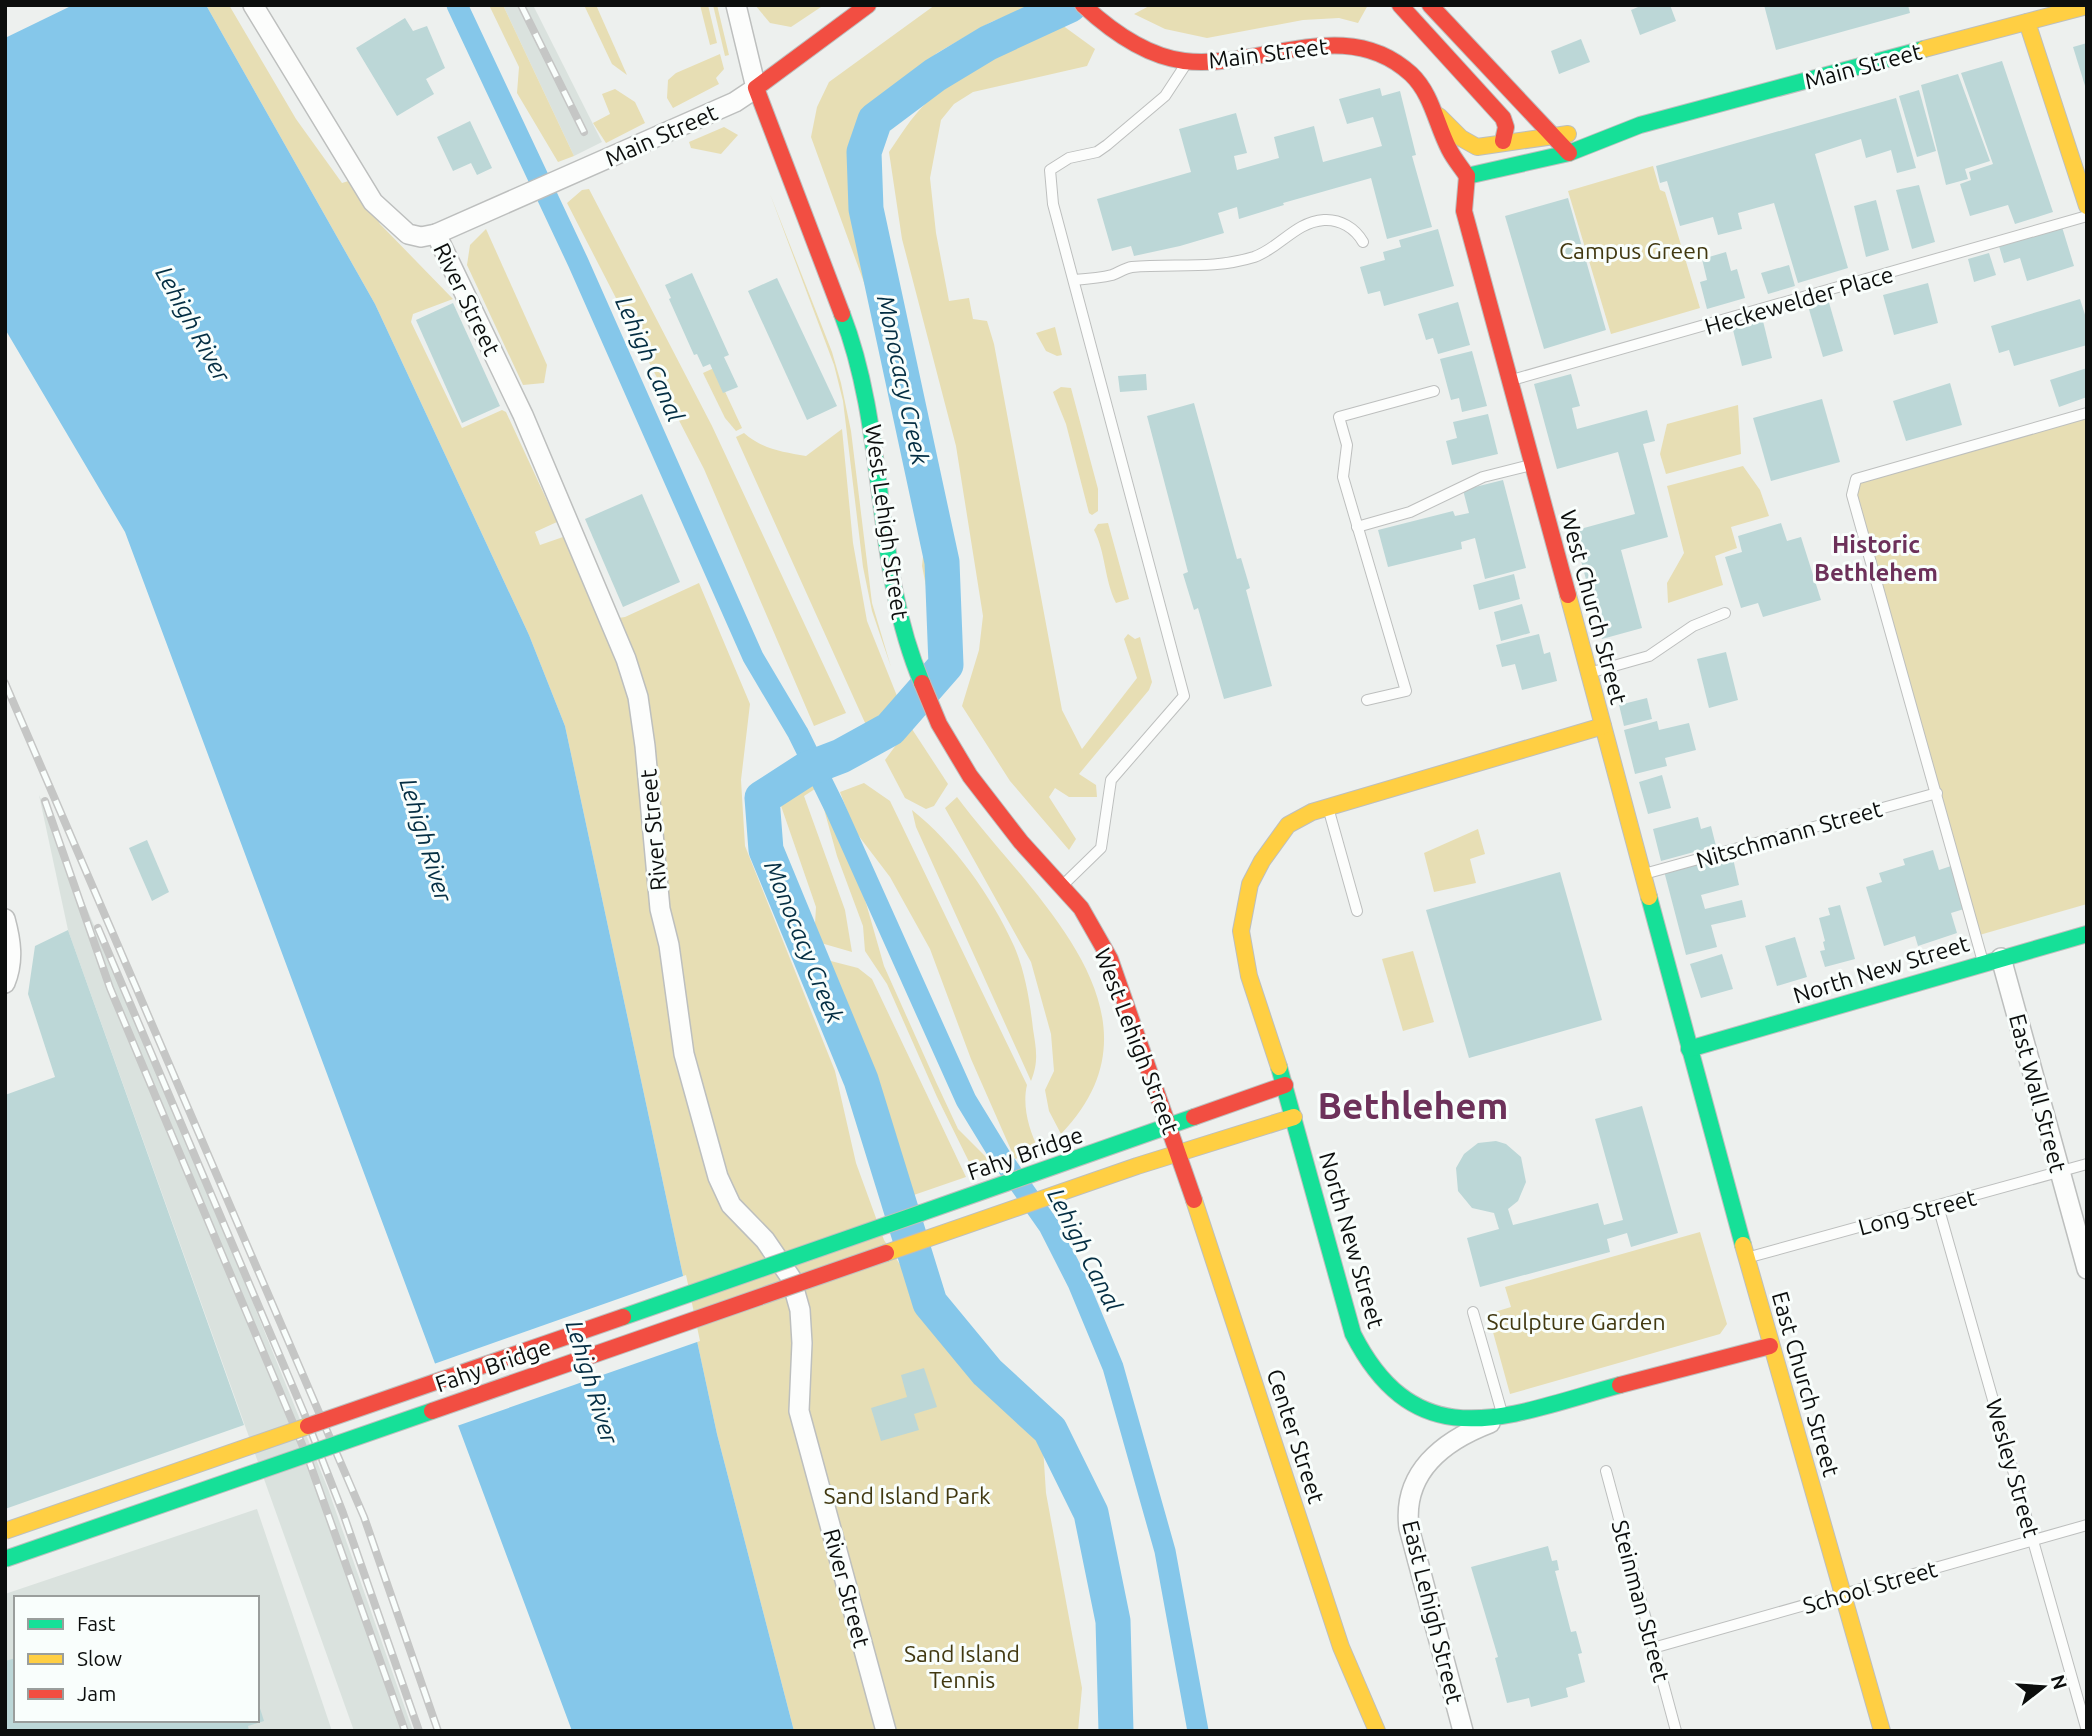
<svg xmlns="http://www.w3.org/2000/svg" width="2092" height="1736" font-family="Ubuntu,sans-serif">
<rect width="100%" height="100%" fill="#edf0ee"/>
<!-- built -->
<g fill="#dae2de" fill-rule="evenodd">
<polygon points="503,5 533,5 602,142 574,156"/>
<polygon points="39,795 249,1293 328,1489 413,1731 354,1731 68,930"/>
<path d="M 257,1509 L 332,1731 L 5,1731 L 5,1594 ZM 16,1598 L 257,1598 L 257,1720 L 16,1720 Z"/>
</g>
<!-- green -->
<g fill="#e7deb4">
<polygon points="206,5 229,5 296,119 342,183 355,179 380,224 453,299 413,314 411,322 462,428 502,410 506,412 557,522 535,532 540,545 563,537 600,621 625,617 699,583 750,704 741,780 745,846 835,1071 856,1163 884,1240 933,1315 1042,1432 1046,1493 1082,1688 1078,1731 794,1731 717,1434 565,726 529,635 375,304"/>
<polygon points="489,5 503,5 574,156 558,162 517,93 519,67"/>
<polygon points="584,5 596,5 627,75 612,64"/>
<polygon points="700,5 708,5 717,43 710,45"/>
<polygon points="713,5 717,5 729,55 725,56"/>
<polygon points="755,5 824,5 791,27 770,23"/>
<polygon points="935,5 1034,5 991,22 937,53 881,100 857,129 848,174 866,258 900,388 934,568 933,621 922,566 925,537 890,354 811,137 817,107 829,82"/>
<polygon points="1151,5 1368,5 1358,23 1339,18 1303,20 1207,38 1165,29 1134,14"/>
<path d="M 1062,25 L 1095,49 L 1087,66 L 973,92 L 954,104 L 941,120 L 930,178 L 936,233 L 949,301 L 969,298 L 973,319 L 987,321 L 994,344 L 1062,710 L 1082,749 L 1137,678 L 1124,639 L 1128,634 L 1135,639 L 1140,637 L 1152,682 L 1149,690 L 1079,774 L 1096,785 L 1097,797 L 1069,797 L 1055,788 L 1049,797 L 1076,839 L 1069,850 L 1010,781 L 962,706 L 979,650 L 983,616 L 956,446 L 902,239 L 889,152 C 900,136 911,118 925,104 C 959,66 1014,41 1062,25 Z"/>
<polygon points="720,54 724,69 716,78 719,84 673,108 667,98 668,80 676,73"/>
<polygon points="615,89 635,102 645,123 606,143 593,123 610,114 602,94"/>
<polygon points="724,127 738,135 721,154 691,148 689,142"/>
<polygon points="1653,166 1660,190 1665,192 1700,308 1611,334 1568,191"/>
<polygon points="589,189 712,426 846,713 814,726 704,469 567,203 582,190"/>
<polygon points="770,194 832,352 841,383 851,431 872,603 891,667 872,611 863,567 843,401 834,365"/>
<polygon points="486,229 547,365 544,383 523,385 467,265 470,245"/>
<polygon points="1055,327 1062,355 1057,356 1046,351 1036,333"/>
<polygon points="714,368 742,428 736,431 725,418 703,373"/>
<polygon points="1061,387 1071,388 1098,489 1098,511 1092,515 1089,513 1066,424 1053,392"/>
<polygon points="1738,405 1741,454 1666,474 1660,454 1667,424"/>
<polygon points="2087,413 2087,904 1976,936 1852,495 1856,479"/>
<path d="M 842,429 L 853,543 L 867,621 L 899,701 L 866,725 L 736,437 L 744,433 C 762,449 782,452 806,456 Z"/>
<polygon points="1743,466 1760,490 1769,516 1731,527 1737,548 1715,556 1723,585 1668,603 1667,583 1684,553 1667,486"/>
<path d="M 1108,523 L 1129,599 L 1116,603 C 1104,579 1106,553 1094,530 L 1098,524 Z"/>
<polygon points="910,726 948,784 934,806 926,809 905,798 885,760"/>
<polygon points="815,779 818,787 804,796 845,910 852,952 814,941 816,907 780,803 794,784"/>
<path d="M 864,783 L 890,801 L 1027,1085 C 1022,1106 1029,1131 1039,1150 L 1015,1159 L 971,1059 L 930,949 L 890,877 L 855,831 L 840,792 Z"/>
<path d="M 957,797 C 1027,892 1178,1013 1061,1134 L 1049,1111 L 1045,1090 L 1054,1071 L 1051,1034 L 1031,962 L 945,808 Z"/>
<polygon points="822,802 864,896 884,966 936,1082 958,1129 996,1167 975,1174 937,1097 887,984 865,951 863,926 837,856"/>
<path d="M 912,810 C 954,843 992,897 1014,946 C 1025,971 1030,1002 1033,1029 C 1036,1048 1039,1062 1031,1081 L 916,827 Z"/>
<polygon points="1478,829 1485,854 1470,859 1476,883 1434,892 1424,853"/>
<polygon points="1413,951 1434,1022 1403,1031 1382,959"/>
<polygon points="823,959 858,968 872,979 966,1177 908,1197 880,1121 871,1067 842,1016"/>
<polygon points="1700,1232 1727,1324 1720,1334 1510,1394 1488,1314 1511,1307 1505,1287"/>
</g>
<!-- water -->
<polygon fill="#85c7ea" points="5,5 206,5 375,304 529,635 565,726 717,1434 794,1731 572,1731 125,532 5,329"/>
<!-- pier -->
<g fill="#edf0ee">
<polygon points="5,5 73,5 5,38"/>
<polygon points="686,1275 700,1341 454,1427 431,1365"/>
</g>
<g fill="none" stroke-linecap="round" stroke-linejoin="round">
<!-- canal -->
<polyline stroke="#85c7ea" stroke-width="21" points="457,5 578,262 753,657 798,733 834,806 966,1100 1002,1159 1049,1226 1078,1283 1113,1367 1165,1551 1198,1731"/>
<!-- river -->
<polyline stroke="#85c7ea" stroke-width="35" points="1070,5 988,43 935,75 875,120 864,152 866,209 942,562 946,665 890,729 841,756 807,769 762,798 766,850 861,1080 930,1303 987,1372 1050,1430 1091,1513 1113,1621 1116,1731"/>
</g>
<!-- building -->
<g fill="#bcd7d7">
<polygon points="1643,5 1670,5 1676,21 1640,35 1631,10"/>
<polygon points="1764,5 1908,5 1910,13 1776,50"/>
<polygon points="405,18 413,31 427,26 445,68 426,79 434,94 397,116 356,48"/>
<polygon points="1581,39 1590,62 1559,74 1551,51"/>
<polygon points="2087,43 2087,89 2086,89 2073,47"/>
<polygon points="2002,61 2053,212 2015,224 2008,205 1970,216 1960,184 1971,180 1969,172 1993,164 1961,73"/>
<polygon points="1958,74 1990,161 1965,169 1968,179 1946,185 1921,85"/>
<polygon points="1380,88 1382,96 1400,91 1416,155 1412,156 1432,227 1387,239 1371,178 1283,203 1284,205 1239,219 1237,207 1218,213 1224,233 1180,246 1134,256 1131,246 1112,251 1097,199 1191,172 1179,129 1236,113 1247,153 1234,156 1237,170 1279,158 1274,137 1314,126 1323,162 1382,146 1373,117 1347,124 1339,99"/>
<polygon points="1919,90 1936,151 1917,157 1899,96"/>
<polygon points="1896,98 1916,168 1897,173 1891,150 1866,158 1861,139 1815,154 1848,268 1798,283 1774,203 1738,213 1742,229 1718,235 1713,217 1680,226 1667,181 1660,183 1656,166"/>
<polygon points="470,121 492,168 477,175 471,163 453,171 437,137"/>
<polygon points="1919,185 1935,242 1912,249 1896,190"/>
<polygon points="1568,198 1606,330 1544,349 1505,216"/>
<polygon points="1876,200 1889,250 1866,257 1854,206"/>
<polygon points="2062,227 2074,266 2027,281 2020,258 2004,263 1999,246"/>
<polygon points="1438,229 1454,286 1384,306 1380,291 1368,294 1360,267 1385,260 1383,252 1401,247 1399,240"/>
<polygon points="1726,252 1731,271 1737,269 1745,298 1707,309 1700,282 1707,280 1702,259"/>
<polygon points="1989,253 1996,275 1974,282 1968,259"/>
<polygon points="1789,265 1795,286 1768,294 1761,273"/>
<polygon points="692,273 729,355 724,357 738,387 723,393 710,364 703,367 697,354 694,355 669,299 671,298 665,285"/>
<polygon points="777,278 837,406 807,420 748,291"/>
<polygon points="1928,283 1938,323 1894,335 1883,295"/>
<polygon points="1828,299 1843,351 1823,357 1808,306"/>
<polygon points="2080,299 2087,321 2087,345 2014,366 2009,350 1999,353 1991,326"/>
<polygon points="1458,302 1470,345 1438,354 1433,338 1426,340 1418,314"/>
<polygon points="453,303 500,406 462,423 416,320"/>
<polygon points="1762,317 1772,358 1742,366 1732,326"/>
<polygon points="1472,351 1487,406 1462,412 1459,398 1451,400 1440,359"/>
<polygon points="2087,368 2087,397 2059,407 2050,380"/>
<polygon points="1146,374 1147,390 1120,392 1118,376"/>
<polygon points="1571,374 1580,406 1572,408 1577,429 1647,410 1655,441 1643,444 1668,537 1621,550 1642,628 1602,639 1573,531 1635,514 1618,452 1557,469 1534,384"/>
<polygon points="1950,383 1962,425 1906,441 1893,401"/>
<polygon points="1822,399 1840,462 1771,481 1753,418"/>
<polygon points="1194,403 1237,559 1241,558 1250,588 1246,590 1272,686 1224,699 1198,608 1194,610 1183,574 1188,572 1147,416"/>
<polygon points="1488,414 1498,454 1452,465 1446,441 1457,438 1453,422"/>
<polygon points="1503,480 1526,568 1485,579 1475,538 1461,542 1462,549 1388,567 1378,530 1453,511 1455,516 1469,513 1463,490"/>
<polygon points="642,494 680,582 623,607 585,519"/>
<polygon points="1781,523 1787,541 1801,537 1821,600 1763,617 1758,603 1741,608 1725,557 1742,552 1738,536"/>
<polygon points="1514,574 1520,599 1479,610 1473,585"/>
<polygon points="1522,604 1530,633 1501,641 1494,612"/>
<polygon points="1539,634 1544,654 1550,652 1557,681 1522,690 1515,664 1502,667 1496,645"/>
<polygon points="1726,652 1738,700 1709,708 1697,659"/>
<polygon points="1647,698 1652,719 1624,726 1619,705"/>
<polygon points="1657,721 1659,730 1689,723 1696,750 1665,758 1667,766 1635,774 1624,730"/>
<polygon points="1662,775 1671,808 1648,814 1639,782"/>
<polygon points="1698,817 1701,829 1711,826 1716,846 1661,861 1653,829"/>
<polygon points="147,840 169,892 152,901 129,848"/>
<polygon points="1933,850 1939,870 1951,866 1964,909 1951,913 1957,933 1918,946 1915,936 1884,946 1866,887 1882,882 1879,873 1905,865 1903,859"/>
<polygon points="1732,854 1739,885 1701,895 1705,909 1742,900 1746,917 1711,925 1717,947 1686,955 1664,871"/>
<polygon points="1560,872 1602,1020 1469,1058 1426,910"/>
<polygon points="1840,905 1855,959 1825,967 1820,951 1825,950 1823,942 1825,941 1819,918 1830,915 1828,908"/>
<polygon points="68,930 244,1425 5,1509 5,1095 55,1077 28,994 35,946"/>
<polygon points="1795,937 1807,977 1777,986 1765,946"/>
<polygon points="1722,954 1733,989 1701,998 1690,964"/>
<polygon points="1642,1106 1678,1233 1631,1247 1627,1233 1607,1239 1610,1252 1480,1287 1467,1238 1499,1229 1494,1213 1472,1208 1458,1191 1456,1168 1464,1154 1478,1143 1496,1141 1506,1144 1521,1157 1526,1182 1518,1201 1508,1209 1513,1225 1598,1203 1604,1225 1623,1220 1595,1119"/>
<polygon points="924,1368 937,1407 914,1414 919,1430 881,1441 871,1408 907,1397 901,1375"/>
<polygon points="1548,1546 1552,1561 1557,1560 1559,1570 1555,1571 1571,1632 1576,1631 1582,1653 1578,1654 1585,1682 1566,1688 1568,1697 1531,1707 1529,1698 1507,1703 1495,1658 1498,1657 1471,1567"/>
<polygon points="16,1658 16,1720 257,1720 258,1702 264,1721 248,1726 249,1731 5,1731 5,1661"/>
</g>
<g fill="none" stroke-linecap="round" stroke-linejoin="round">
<!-- lane casing -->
<g stroke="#bdbfbe" stroke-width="12">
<g id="lane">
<path d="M 1074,280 C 1087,279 1100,278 1112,275 C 1118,273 1125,268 1132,267 C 1173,263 1212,270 1254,257 C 1280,248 1295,222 1324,220 C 1340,219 1355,228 1363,242"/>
<polyline points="1512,380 2087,216"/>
<polyline points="1357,527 1410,512 1483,477 1531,465"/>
<polyline points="1589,673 1649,656 1693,626 1725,613"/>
<polyline points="1367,700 1406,691 1343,477 1347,445 1339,417 1434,391"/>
<polyline points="1329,811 1357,911"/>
<polyline points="1644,874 1937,793"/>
<polyline points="1063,885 1101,848 1111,780 1184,696 1053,204 1050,170 1069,158 1097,152 1107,145 1165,96 1186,64"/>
<polyline points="1983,962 1852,495 1856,479 2087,413"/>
<polyline points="1938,1206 2087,1731"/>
<polyline points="1750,1257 2087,1164"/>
<polyline points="1473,1312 1502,1413"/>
<polyline points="1606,1471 1676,1731"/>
<polyline points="1653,1648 2087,1525"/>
</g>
</g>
<!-- street casing -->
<g stroke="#bdbfbe" stroke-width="22">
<g id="street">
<polyline points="253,5 373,202 408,234 421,237 436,234 523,415 626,659 638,697 645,746 660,909 669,945 684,1054 718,1177 731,1205 765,1240 791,1278 800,1310 802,1343 799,1411 886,1731"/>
<polyline points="436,234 735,102 756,88 736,5"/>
<path d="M 5,919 C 11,941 14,961 5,983"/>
<polyline points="2001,958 2087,1269"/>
<path d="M 1463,1731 L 1409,1528 C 1402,1473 1443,1441 1490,1423"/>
</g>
</g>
<!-- fast casing -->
<g stroke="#bdbfbe" stroke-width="18">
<g id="fast">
<polyline points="1467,176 1569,153 1640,125 1924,49"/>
<path d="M 842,314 C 888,433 872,565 922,683"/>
<polyline points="1649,897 1743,1245"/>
<polyline points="1689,1049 2087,934"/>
<path d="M 1279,1067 L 1353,1334 C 1418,1462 1512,1414 1620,1385"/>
<polyline points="921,1213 1194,1117"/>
</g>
</g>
<!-- slow casing -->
<g stroke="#bdbfbe" stroke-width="18">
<g id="slow">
<polyline points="2027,22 2087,206"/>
<polyline points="1924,49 2087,6"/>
<polyline points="1439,116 1461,138 1477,147 1568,134"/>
<polyline points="1568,595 1649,897"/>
<polyline points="1279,1067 1249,976 1241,931 1250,884 1262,861 1288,825 1312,812 1603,726"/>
<polyline points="1194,1200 1341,1647 1377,1731"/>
<polyline points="1743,1245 1882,1731"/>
<polyline points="886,1253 1137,1166 1294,1117"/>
</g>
</g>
<!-- jam casing -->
<g stroke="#bdbfbe" stroke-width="18">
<g id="jam">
<path d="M 1083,5 C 1111,31 1146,56 1184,61 C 1261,70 1345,13 1411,74 C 1432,94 1436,124 1449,149 C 1454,159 1461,167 1467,176"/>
<polyline points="1400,5 1503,118 1506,127 1503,141"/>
<polyline points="1430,5 1569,153"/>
<polyline points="1467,176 1464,211 1568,595"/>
<polyline points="842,314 756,88 868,5"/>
<polyline points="922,683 939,724 970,776 1021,842 1081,908 1110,959 1194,1200"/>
<polyline points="1194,1117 1285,1085"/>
<polyline points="1620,1385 1770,1346"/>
</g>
</g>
<!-- lane -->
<use href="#lane" stroke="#fcfdfc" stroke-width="10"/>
<!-- street -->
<use href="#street" stroke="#fcfdfc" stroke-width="19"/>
<!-- fast -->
<use href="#fast" stroke="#16e098" stroke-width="16"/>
<!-- slow -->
<use href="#slow" stroke="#ffcf43" stroke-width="16"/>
<!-- jam -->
<use href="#jam" stroke="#f24e42" stroke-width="16"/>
<!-- rail casing -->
<g stroke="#c5c6c5" stroke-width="8">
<g id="rail">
<polyline points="521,5 584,132"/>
<polyline points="5,683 364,1517 438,1731"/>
<polyline points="45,801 110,988 309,1461 405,1731"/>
<polyline points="98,928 304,1413 343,1513 419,1731"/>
</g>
</g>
<!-- rail -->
<use href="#rail" stroke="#f9fefc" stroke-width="5" stroke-dasharray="16" stroke-linecap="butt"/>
<!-- fast-bridge casing -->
<g stroke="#bdbfbe" stroke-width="18" stroke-linecap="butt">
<g id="fast-bridge">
<polyline points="623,1317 921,1213"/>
<polyline points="5,1559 432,1411"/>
</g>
</g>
<!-- slow-bridge casing -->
<g stroke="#bdbfbe" stroke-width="18" stroke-linecap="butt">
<polyline id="slow-bridge" points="5,1531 308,1426"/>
</g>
<!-- jam-bridge casing -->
<g stroke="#bdbfbe" stroke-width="18" stroke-linecap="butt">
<g id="jam-bridge">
<polyline points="432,1411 886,1253"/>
<polyline points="308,1426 623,1317"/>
</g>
</g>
<!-- fast-bridge -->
<use href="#fast-bridge" stroke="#16e098" stroke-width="16"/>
<!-- slow-bridge -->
<use href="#slow-bridge" stroke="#ffcf43" stroke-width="16"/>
<!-- jam-bridge -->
<use href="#jam-bridge" stroke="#f24e42" stroke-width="16"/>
</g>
<g text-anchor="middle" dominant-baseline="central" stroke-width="6" stroke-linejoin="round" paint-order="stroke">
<!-- street labels -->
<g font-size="23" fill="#0c0e0d" stroke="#f9fefc">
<text transform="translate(1268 53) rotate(-7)">Main Street</text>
<text transform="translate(1863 66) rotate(-15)">Main Street</text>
<text transform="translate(661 135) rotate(-24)">Main Street</text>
<text transform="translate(467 299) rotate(64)">River Street</text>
<text transform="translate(1799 300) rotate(-16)">Heckewelder Place</text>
<text transform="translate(887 522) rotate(82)">West Lehigh Street</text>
<text transform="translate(1594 607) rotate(75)">West Church Street</text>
<text transform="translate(653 830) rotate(-95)">River Street</text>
<text transform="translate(1789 834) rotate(-16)">Nitschmann Street</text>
<text transform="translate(1881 969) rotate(-17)">North New Street</text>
<text transform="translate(1137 1041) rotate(69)">West Lehigh Street</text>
<text transform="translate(2038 1093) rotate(75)">East Wall Street</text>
<text transform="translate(1025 1153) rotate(-19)">Fahy Bridge</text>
<text transform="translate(1917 1212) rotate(-15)">Long Street</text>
<text transform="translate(1352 1240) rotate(74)">North New Street</text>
<text transform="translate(493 1365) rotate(-19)">Fahy Bridge</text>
<text transform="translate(1806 1384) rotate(74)">East Church Street</text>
<text transform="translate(1296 1436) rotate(72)">Center Street</text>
<text transform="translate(2013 1468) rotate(74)">Wesley Street</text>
<text transform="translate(1870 1587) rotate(-16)">School Street</text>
<text transform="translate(847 1588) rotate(75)">River Street</text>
<text transform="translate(1641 1601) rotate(75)">Steinman Street</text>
<text transform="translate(1433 1612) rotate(76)">East Lehigh Street</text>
</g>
<!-- park labels -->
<g font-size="23" fill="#413810" stroke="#f9fefc">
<text x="1634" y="250">Campus Green</text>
<text x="1576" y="1321">Sculpture Garden</text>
<text x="907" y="1495">Sand Island Park</text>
<text x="962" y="1653">Sand Island<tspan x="962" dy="26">Tennis</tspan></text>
</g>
<!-- water labels -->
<g font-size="24" font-style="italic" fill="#042e43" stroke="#f9fefc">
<text transform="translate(193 324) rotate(61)">Lehigh River</text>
<text transform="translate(650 359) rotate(66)">Lehigh Canal</text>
<text transform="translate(903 380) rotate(78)">Monocacy Creek</text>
<text transform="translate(426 840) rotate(73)">Lehigh River</text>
<text transform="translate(804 942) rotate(68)">Monocacy Creek</text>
<text transform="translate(1085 1250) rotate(63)">Lehigh Canal</text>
<text transform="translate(592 1382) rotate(73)">Lehigh River</text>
</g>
<!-- neighbourhood labels -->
<g font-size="24" font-weight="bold" fill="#6d315a" stroke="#f9fefc">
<text x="1876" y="544">Historic<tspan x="1876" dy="28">Bethlehem</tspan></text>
</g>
<!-- town labels -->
<g font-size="37" font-weight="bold" fill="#6d315a" stroke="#f9fefc">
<text x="1413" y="1105">Bethlehem</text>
</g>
</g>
<!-- border -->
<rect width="2092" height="1736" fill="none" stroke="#0c0e0d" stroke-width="14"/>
<!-- legend -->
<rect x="14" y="1596" width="245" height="126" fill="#f9fefc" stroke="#9a9e9c" stroke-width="2"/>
<rect x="28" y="1619" width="35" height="10" fill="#16e098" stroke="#9a9e9c" stroke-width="2"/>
<text x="77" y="1631" font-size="21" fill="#0c0e0d">Fast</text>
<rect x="28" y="1654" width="35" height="10" fill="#ffcf43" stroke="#9a9e9c" stroke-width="2"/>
<text x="77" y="1666" font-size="21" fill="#0c0e0d">Slow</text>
<rect x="28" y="1689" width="35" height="10" fill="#f24e42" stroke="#9a9e9c" stroke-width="2"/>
<text x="77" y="1701" font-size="21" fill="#0c0e0d">Jam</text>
<!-- north arrow -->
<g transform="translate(2043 1687) rotate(73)" stroke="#f9fefc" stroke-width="5" paint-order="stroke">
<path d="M0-5L12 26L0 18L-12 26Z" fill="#0c0e0d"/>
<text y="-10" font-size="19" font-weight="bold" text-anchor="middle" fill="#0c0e0d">N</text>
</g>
</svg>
